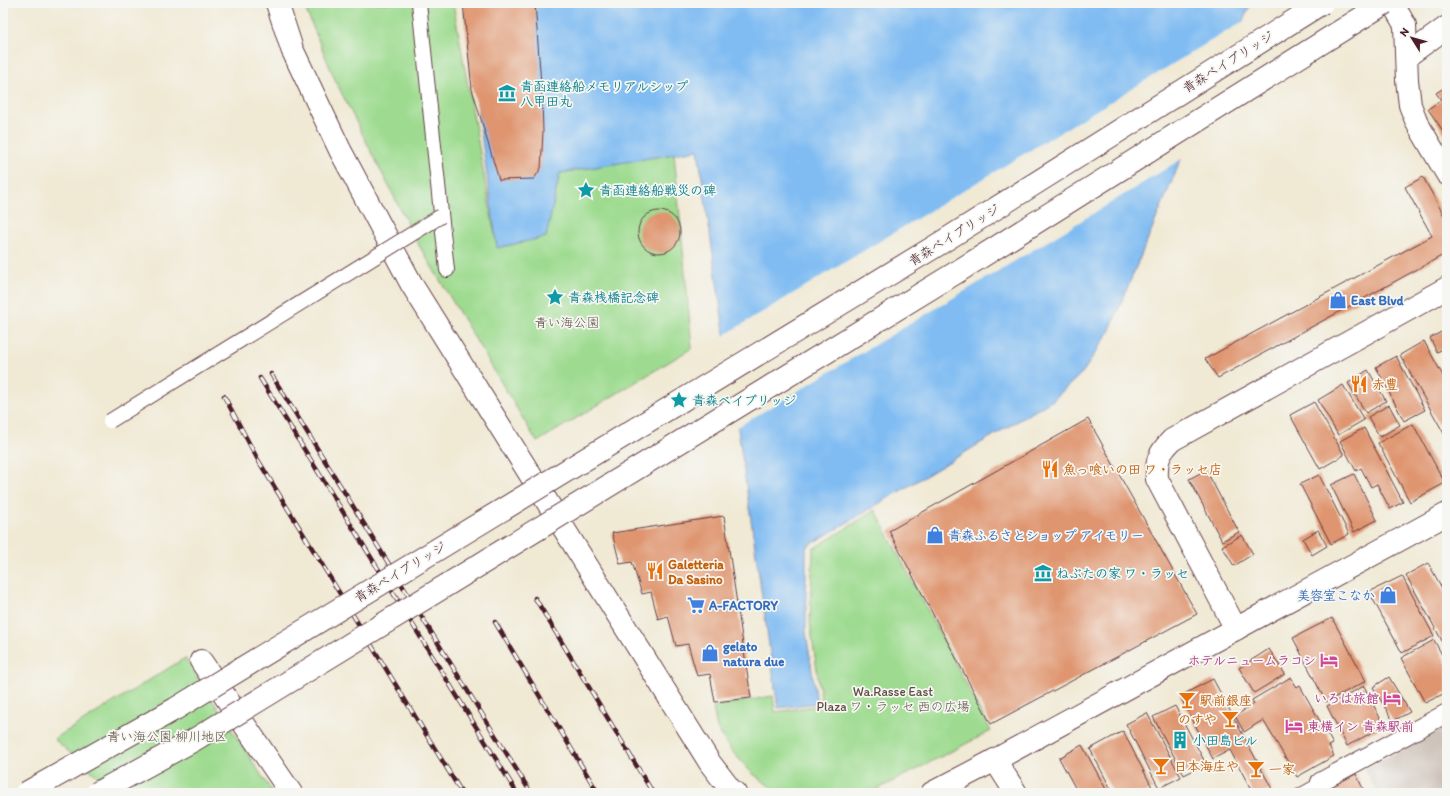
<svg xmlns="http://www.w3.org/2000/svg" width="1450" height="796" font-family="Itim,'Klee One',sans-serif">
<rect width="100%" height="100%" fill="#f6f6f2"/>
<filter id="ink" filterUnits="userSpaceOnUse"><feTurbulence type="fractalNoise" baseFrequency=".025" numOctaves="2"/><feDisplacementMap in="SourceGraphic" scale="8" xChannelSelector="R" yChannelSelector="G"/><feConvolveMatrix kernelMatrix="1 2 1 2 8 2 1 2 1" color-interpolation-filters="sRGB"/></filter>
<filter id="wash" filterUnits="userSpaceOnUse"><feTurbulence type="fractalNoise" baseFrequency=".012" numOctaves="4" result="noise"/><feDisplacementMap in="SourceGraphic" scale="16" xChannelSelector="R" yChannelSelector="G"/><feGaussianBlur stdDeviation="0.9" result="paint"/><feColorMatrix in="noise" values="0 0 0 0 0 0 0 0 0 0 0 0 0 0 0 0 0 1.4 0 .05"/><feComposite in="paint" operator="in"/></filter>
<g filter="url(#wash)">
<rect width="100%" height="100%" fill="#f0e9d4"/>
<!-- industrial -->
<polygon fill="#cdc2b9" points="1447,726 1447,793 1377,793 1364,769"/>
<!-- green -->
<g fill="#9edb90" stroke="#747d5e">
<polygon points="303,3 453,3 497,247 546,237 560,173 674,153 692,348 537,442 417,242 336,82"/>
<polygon points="875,510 991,731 870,793 783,793 772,788 752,773 731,750 717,728 713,707 773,696 775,712 822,705 810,623 813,549"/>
<polygon points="185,658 273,793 117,793 54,739"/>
</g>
<!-- water -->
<polygon fill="#80bcf2" stroke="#656e8e" points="463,3 1251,3 1179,164 1109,332 1083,372 1053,400 806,547 806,632 817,703 778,708 698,150 560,173 546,237 497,248"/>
<!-- pier -->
<g fill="#f0e9d4">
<polygon points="1247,19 1185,157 1068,229 736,428 723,336"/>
<polygon points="23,755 68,791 69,793 3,793 3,767"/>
</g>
<g id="blocks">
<!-- building -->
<g fill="#df9570">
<polygon points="463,3 535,3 542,98 543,132 541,168 534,179 499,180 472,89"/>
<polygon points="1447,86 1447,132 1445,134 1428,109 1441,100 1436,93"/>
<polygon points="1423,177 1447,221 1447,253 1218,378 1205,359 1432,236 1405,187"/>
<circle cx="659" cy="232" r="21"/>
<polygon points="1447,329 1447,347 1437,352 1430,338"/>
<polygon points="1424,341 1447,383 1447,439 1400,355"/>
<polygon points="1396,356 1425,410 1404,421 1376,367"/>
<polygon points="1368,370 1386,401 1366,413 1348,383"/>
<polygon points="1343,385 1364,420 1338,435 1318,400"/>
<polygon points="1314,402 1344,455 1320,469 1290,415"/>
<polygon points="1389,405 1400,425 1380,437 1368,417"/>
<polygon points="1088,419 1197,614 991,724 889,531"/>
<polygon points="1413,424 1445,483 1410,502 1378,443"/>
<polygon points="1364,428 1403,502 1390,509 1377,484 1371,487 1361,468 1356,471 1340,441"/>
<polygon points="1206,470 1239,532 1222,541 1189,479"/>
<polygon points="1354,474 1377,520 1354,532 1331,485"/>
<polygon points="1319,475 1349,534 1331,544 1300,484"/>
<polygon points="724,516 751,698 715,702 710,674 697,676 688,644 676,646 668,616 658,619 651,592 642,594 632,562 620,564 612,533"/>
<polygon points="1318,530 1327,546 1312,555 1303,539"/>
<polygon points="1242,535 1253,554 1234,566 1222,546"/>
<polygon points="1428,563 1447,597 1447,650 1406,575"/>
<polygon points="1402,576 1434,636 1402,653 1369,592"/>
<polygon points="1332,618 1366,681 1326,702 1293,638"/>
<polygon points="1434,640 1447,664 1447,692 1425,703 1401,658"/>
<polygon points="1269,649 1285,674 1254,693 1239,668"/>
<polygon points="1291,677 1297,688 1300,686 1333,744 1329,746 1334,756 1297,777 1263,720 1244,732 1235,716 1254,704 1252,700"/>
<polygon points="1389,677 1410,712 1393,721 1373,687"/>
<polygon points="1213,679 1272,789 1265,793 1253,793 1230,750 1213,759 1180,696"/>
<polygon points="1364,686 1384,726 1347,746 1327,706"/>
<polygon points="1175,706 1206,764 1184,775 1153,717"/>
<polygon points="1147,713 1181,777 1159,788 1126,724"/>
<polygon points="1123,731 1153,789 1145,793 1113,793 1090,749"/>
<polygon points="1082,745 1108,793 1078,793 1059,758"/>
<polygon points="1356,774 1365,793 1318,793"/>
</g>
</g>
</g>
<g filter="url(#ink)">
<use href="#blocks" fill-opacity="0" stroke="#633d44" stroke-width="1"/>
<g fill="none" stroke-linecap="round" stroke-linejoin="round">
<!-- service casing -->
<g stroke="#633d44" stroke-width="11">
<polyline id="service" points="1300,793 1320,782"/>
</g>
<!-- pedestrian casing -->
<g stroke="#633d44" stroke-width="16">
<polyline id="pedestrian" points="419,3 447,270"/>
</g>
<!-- minor casing -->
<g stroke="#633d44" stroke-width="20">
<polyline id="minor" points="1320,782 1447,713"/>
</g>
<!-- tertiary casing -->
<g stroke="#633d44" stroke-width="24">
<g id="tertiary">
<polyline points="277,3 292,49 340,150 412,285 710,763 730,789 735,793"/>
<polyline points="1392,3 1405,25 1407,80 1410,105 1417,123 1447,174"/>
<polyline points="1407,56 1447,27"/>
<path d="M 1236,629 L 1157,479 C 1156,460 1159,453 1172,440 L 1447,288"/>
<polyline points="201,661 291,793"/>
<polyline points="995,760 1447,514"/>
<polyline points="932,793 995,760 1016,793"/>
</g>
</g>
<!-- service -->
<use href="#service" stroke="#fff" stroke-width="9"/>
<!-- pedestrian -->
<use href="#pedestrian" stroke="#fff" stroke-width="14"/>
<!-- minor -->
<use href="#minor" stroke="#fff" stroke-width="18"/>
<!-- tertiary -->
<use href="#tertiary" stroke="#fff" stroke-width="22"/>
<!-- rail casing -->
<g stroke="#4a1f2b" stroke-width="4.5">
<g id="rail">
<polyline points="271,374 531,793"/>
<polyline points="260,378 517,793"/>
<polyline points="224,396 258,460 462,793"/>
<polyline points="535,598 653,793"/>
<polyline points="495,622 598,793"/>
</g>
</g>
<!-- rail -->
<use href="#rail" stroke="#f6f6f2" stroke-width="3" stroke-dasharray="9" stroke-linecap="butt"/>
<!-- pedestrian-bridge casing -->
<g stroke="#633d44" stroke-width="16" stroke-linecap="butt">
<polyline id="pedestrian-bridge" points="110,421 441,216"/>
</g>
<!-- tertiary-bridge casing -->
<g stroke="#633d44" stroke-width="24" stroke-linecap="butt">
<g id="tertiary-bridge">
<polyline points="26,793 175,709 939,244 1322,3"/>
<polyline points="97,793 194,740 957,272 1385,3"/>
</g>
</g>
<!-- pedestrian-bridge -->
<use href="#pedestrian-bridge" stroke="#fff" stroke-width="14"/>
<!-- tertiary-bridge -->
<use href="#tertiary-bridge" stroke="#fff" stroke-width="22"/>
</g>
</g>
<!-- icons -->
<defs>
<g id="museum-bare" transform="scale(1.38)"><path d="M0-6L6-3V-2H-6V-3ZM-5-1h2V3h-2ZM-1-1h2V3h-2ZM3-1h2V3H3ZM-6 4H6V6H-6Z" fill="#0f9aa8" stroke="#f6f6f2" stroke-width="2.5" paint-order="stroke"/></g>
<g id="sight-bare" transform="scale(1.38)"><path d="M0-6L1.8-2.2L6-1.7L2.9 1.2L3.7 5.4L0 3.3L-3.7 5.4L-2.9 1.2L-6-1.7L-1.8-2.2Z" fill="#0f9aa8" stroke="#f6f6f2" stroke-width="2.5" paint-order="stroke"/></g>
<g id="shop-bare" transform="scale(1.38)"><path d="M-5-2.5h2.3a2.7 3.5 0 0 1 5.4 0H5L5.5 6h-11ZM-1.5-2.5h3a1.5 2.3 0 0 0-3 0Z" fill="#3f7fe0" stroke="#f6f6f2" stroke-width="2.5" paint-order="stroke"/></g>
<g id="restaurant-bare" transform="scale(1.38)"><path d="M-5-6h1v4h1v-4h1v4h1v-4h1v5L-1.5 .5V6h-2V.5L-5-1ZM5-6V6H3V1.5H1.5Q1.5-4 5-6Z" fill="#e8710a" stroke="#f6f6f2" stroke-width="2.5" paint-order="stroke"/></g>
<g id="supermarket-bare" transform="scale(1.38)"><path d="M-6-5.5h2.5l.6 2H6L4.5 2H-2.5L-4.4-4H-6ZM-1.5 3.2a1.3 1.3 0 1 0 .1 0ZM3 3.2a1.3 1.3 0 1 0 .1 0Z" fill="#3f7fe0" stroke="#f6f6f2" stroke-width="2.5" paint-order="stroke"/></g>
<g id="hotel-bare" transform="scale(1.38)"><path d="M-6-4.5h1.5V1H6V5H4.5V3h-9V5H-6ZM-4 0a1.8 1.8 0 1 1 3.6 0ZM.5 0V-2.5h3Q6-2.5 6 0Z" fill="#d1479c" stroke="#f6f6f2" stroke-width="2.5" paint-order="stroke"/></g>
<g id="bar-bare" transform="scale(1.38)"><path d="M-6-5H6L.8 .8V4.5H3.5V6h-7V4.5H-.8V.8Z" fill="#e8710a" stroke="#f6f6f2" stroke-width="2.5" paint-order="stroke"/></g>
<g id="building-bare" transform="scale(1.38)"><path d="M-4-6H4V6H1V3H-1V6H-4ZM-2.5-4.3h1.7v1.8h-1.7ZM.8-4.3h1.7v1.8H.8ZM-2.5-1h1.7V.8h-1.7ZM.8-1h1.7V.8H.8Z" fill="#0f9aa8" stroke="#f6f6f2" stroke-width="2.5" paint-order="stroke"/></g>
</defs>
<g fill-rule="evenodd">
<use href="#museum-bare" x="507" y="93"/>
<use href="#sight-bare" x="586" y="190"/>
<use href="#sight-bare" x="555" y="297"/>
<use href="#shop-bare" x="1338" y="300"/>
<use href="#restaurant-bare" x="1359" y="384"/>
<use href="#sight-bare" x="679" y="400"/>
<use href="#restaurant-bare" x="1050" y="469"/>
<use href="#shop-bare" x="935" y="535"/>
<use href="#restaurant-bare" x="655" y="571"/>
<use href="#museum-bare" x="1043" y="573"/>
<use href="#shop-bare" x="1388" y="595"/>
<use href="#supermarket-bare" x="696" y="605"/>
<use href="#shop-bare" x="710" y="653"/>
<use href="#hotel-bare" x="1329" y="660"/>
<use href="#hotel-bare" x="1392" y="698"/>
<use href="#bar-bare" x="1187" y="700"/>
<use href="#bar-bare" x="1230" y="719"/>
<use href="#hotel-bare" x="1294" y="726"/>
<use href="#building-bare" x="1180" y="740"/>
<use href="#bar-bare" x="1161" y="766"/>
<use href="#bar-bare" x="1256" y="769"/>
</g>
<g text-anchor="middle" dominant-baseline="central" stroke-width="3.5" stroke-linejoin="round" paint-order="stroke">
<!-- street labels -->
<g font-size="13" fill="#4a1f2b" stroke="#f6f6f2">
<text transform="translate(1228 62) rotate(-32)">青森ベイブリッジ</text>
<text transform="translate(954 235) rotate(-32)">青森ベイブリッジ</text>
<text transform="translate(400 572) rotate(-31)">青森ベイブリッジ</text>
</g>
<!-- culture labels -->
<g font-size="13" font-weight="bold" fill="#0d838f" stroke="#f6f6f2" text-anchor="start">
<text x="520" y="86">青函連絡船メモリアルシップ<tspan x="520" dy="15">八甲田丸</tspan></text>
<text x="599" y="190">青函連絡船戦災の碑</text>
<text x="568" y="297">青森桟橋記念碑</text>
<text x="692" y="400">青森ベイブリッジ</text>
<text x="1056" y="573">ねぶたの家 ワ・ラッセ</text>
<text x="1193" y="740">小田島ビル</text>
</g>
<!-- shop labels -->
<g font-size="13" font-weight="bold" fill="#366cbe" stroke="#f6f6f2" text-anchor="start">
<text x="1351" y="300">East Blvd</text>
<text x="948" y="535">青森ふるさとショップ アイモリー</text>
<text x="1375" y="595" text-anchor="end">美容室こなか</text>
<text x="709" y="605">A-FACTORY</text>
<text x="723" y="646">gelato<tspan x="723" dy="15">natura due</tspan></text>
</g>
<!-- park labels -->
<g font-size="13" fill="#5f4e44" stroke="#f6f6f2">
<text x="567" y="322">青い海公園</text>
<text x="893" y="691">Wa.Rasse East<tspan x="893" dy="15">Plaza ワ・ラッセ 西の広場</tspan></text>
<text x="167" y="736">青い海公園 柳川地区</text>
</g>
<!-- food labels -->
<g font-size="13" font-weight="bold" fill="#c56008" stroke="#f6f6f2" text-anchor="start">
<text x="1372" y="384">赤豊</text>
<text x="1063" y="469">魚っ喰いの田 ワ・ラッセ店</text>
<text x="668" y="564">Galetteria<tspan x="668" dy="15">Da Sasino</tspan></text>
<text x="1200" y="700">駅前銀座</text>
<text x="1217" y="719" text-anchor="end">のすや</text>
<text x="1174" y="766">日本海庄や</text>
<text x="1269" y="769">一家</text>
</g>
<!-- hotel labels -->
<g font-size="13" font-weight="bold" fill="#b23c85" stroke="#f6f6f2" text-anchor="end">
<text x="1316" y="660">ホテルニュームラコシ</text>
<text x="1379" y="698">いろは旅館</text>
<text x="1307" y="726" text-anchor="start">東横イン 青森駅前</text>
</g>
</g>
<!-- margin -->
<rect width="1450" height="796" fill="none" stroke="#f6f6f2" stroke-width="16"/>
<!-- north arrow -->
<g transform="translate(1412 38) rotate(307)" stroke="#f6f6f2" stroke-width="3" paint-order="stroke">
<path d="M0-3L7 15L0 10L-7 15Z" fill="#4a1f2b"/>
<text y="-6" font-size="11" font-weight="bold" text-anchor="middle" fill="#4a1f2b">N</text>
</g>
</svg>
